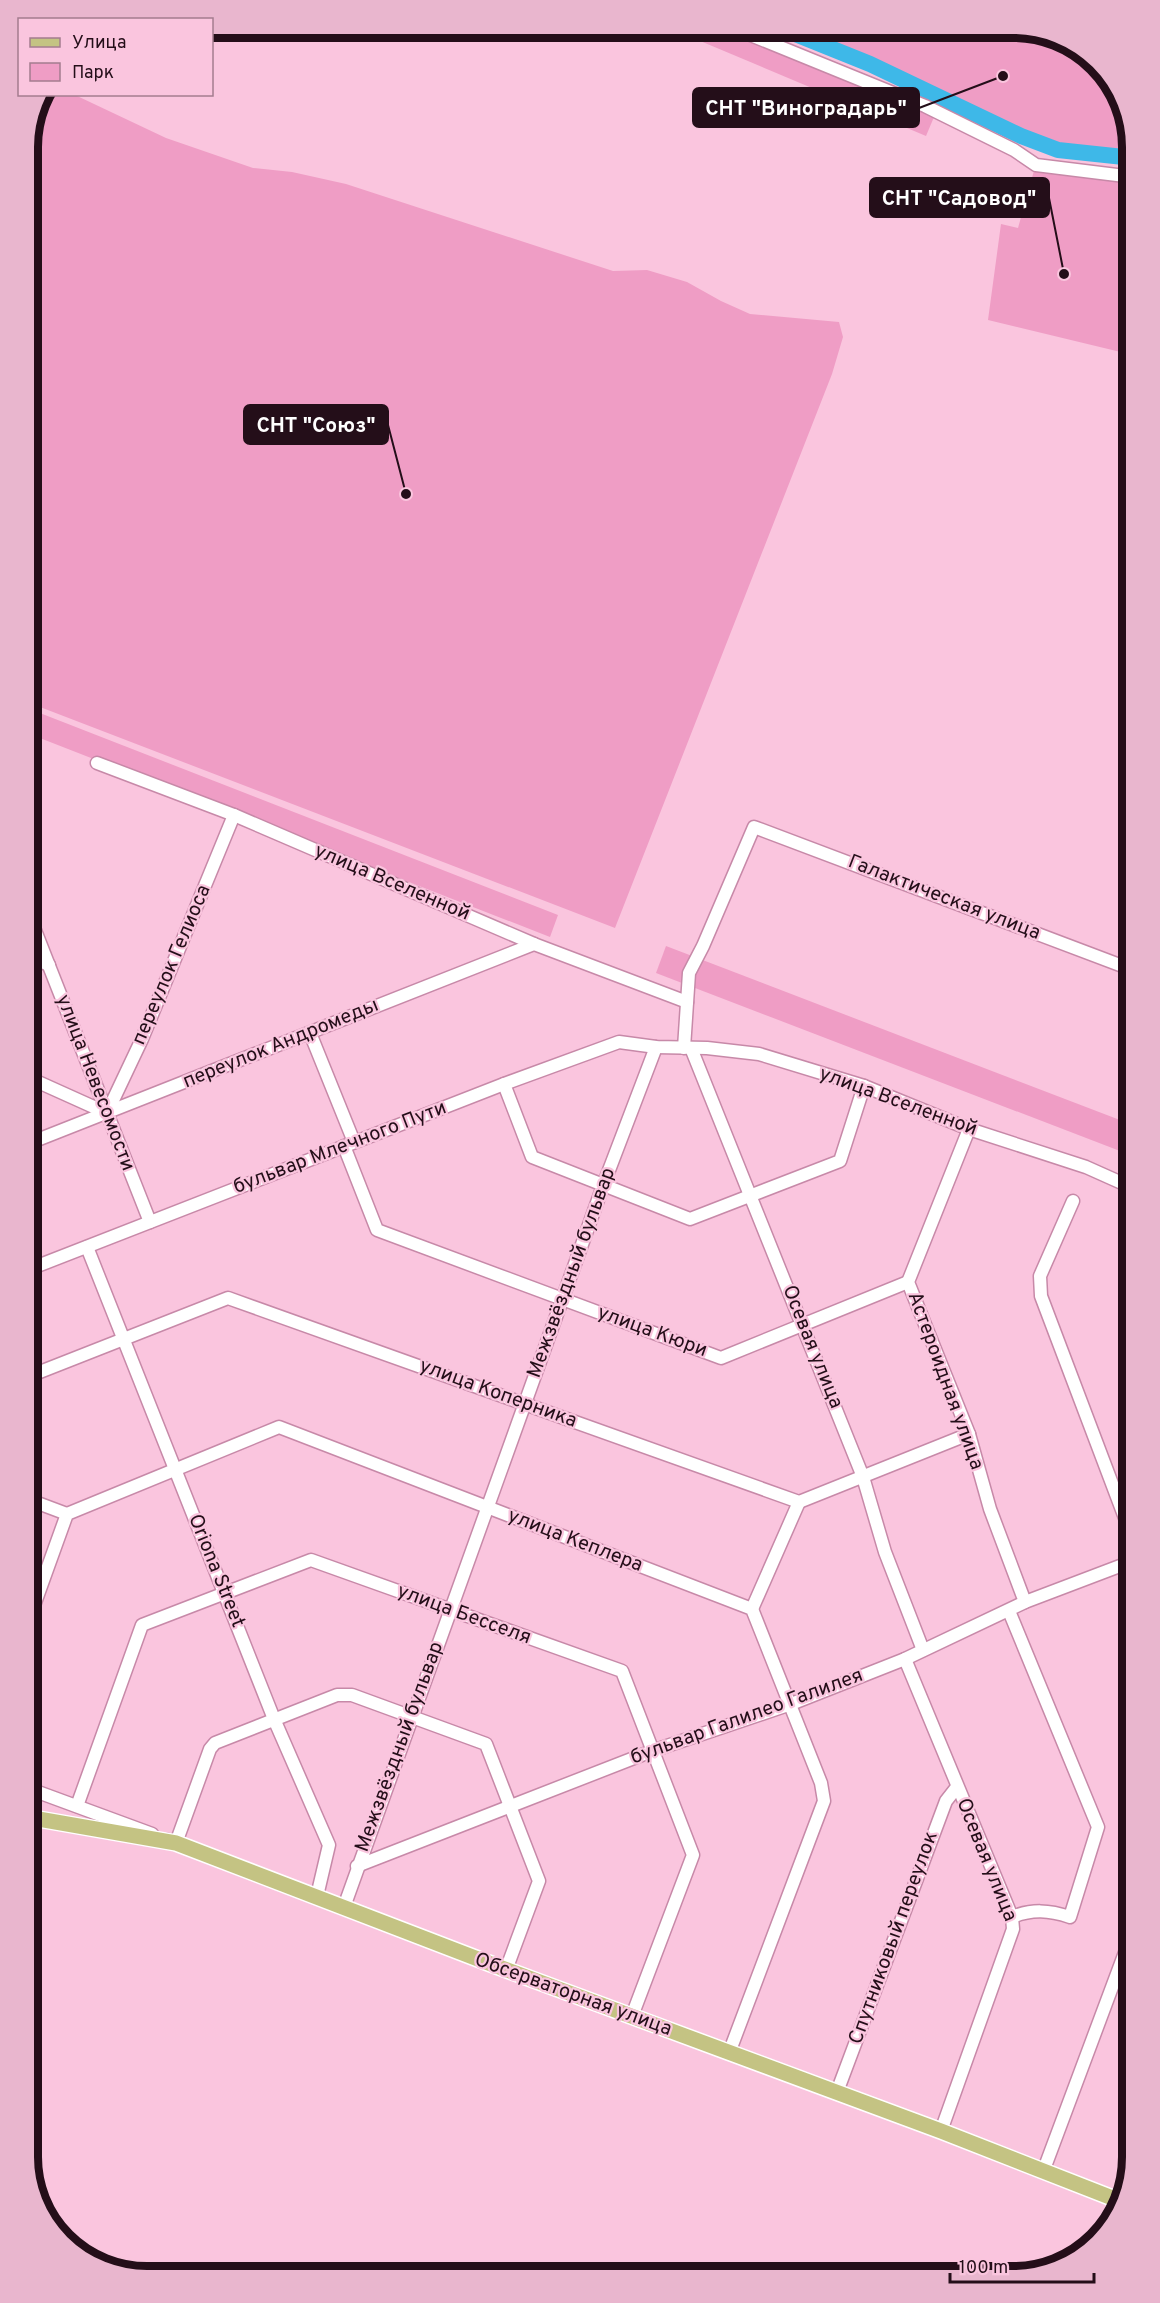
<svg xmlns="http://www.w3.org/2000/svg" width="1160" height="2303" font-family="Overpass,sans-serif">
<rect width="100%" height="100%" fill="#fac5de"/>
<!-- green -->
<g fill="#ef9dc5">
<polygon points="675,27 721,27 934,117 926,136 674,30"/>
<polygon points="796,27 1022,27 1086,51 1124,101 1133,155 1060,144 1022,131"/>
<polygon points="40,95 75,95 166,138 253,168 292,172 346,184 613,271 647,270 687,282 721,301 750,314 839,322 843,337 832,374 615,928 27,702 27,139 36,100"/>
<polygon points="1035,167 1058,174 1133,182 1133,355 988,320 1001,224 1018,228"/>
<polygon points="27,708 558,915 550,937 27,733"/>
<polygon points="666,946 1133,1125 1133,1156 656,973"/>
</g>
<g fill="none" stroke-linecap="round" stroke-linejoin="round">
<!-- river -->
<polyline stroke="#3eb8e8" stroke-width="16" points="778,27 870,64 1021,136 1058,150 1133,158"/>
<!-- minor casing -->
<g stroke="#c789a8" stroke-width="15">
<g id="minor">
<polyline points="731,27 925,106 1014,150 1036,165 1133,177"/>
<polyline points="97,763 234,815 534,944 687,1002"/>
<polyline points="27,910 150,1222"/>
<polyline points="27,956 49,965"/>
<polyline points="310,1033 354,1142"/>
<polyline points="684,1048 689,973 703,946 754,827 1133,970"/>
<polyline points="691,1048 863,1477 885,1552 923,1650"/>
<polyline points="27,1077 107,1113 142,1039 234,815"/>
<polyline points="504,1084 532,1157 690,1219 840,1161 864,1086"/>
<polyline points="969,1129 908,1282 969,1434 990,1509 1025,1602"/>
<polyline points="27,1144 534,944"/>
<polyline points="344,1146 377,1230 721,1358 908,1282"/>
<polyline points="1073,1201 1040,1276 1041,1296 1133,1539"/>
<polyline points="87,1247 274,1719 329,1845 317,1896"/>
<polyline points="27,1270 504,1084 619,1042 656,1047 707,1048 759,1054 864,1086 969,1129 1086,1167 1133,1188"/>
<polyline points="27,1377 228,1298 799,1502 969,1434"/>
<polyline points="27,1499 67,1514"/>
<polyline points="752,1609 799,1502"/>
<path d="M 1009,1611 L 1098,1827 L 1070,1917 C 1049,1910 1032,1909 1012,1917"/>
<polyline points="27,1625 67,1514 279,1427 752,1609 821,1783 824,1801 729,2053"/>
<polyline points="905,1659 1012,1917 1013,1929 941,2131"/>
<polyline points="27,1788 152,1834"/>
<polyline points="77,1806 142,1625 311,1560 622,1671 693,1855 632,2016"/>
<polyline points="168,1840 176,1843 210,1749 215,1743 337,1695 352,1695 486,1744 539,1881 506,1970"/>
<polyline points="357,1866 652,1751 791,1704 905,1659 1025,1602 1133,1561"/>
<polyline points="344,1907 603,1186 656,1047"/>
<polyline points="837,2092 946,1801 957,1787"/>
<polyline points="1043,2172 1130,1939 1133,1939"/>
</g>
</g>
<!-- major casing -->
<g stroke="#fff" stroke-width="18">
<polyline id="major" points="27,1817 176,1843 491,1964 941,2131 1120,2201"/>
</g>
<!-- minor -->
<use href="#minor" stroke="#fff" stroke-width="12"/>
<!-- major -->
<use href="#major" stroke="#c4c383" stroke-width="15"/>
</g>
<g text-anchor="middle" dominant-baseline="central" stroke-width="4.5" stroke-linejoin="round" paint-order="stroke">
<!-- street labels -->
<g font-size="20" fill="#240e19" stroke="#fac5de">
<text transform="translate(392 883) rotate(23)">улица Вселенной</text>
<text transform="translate(944 898) rotate(21)">Галактическая улица</text>
<text transform="translate(172 965) rotate(-67)">переулок Гелиоса</text>
<text transform="translate(281 1044) rotate(-22)">переулок Андромеды</text>
<text transform="translate(95 1083) rotate(69)">улица Невесомости</text>
<text transform="translate(898 1102) rotate(20)">улица Вселенной</text>
<text transform="translate(340 1148) rotate(-21)">бульвар Млечного Пути</text>
<text transform="translate(572 1273) rotate(-70)">Межзвёздный бульвар</text>
<text transform="translate(652 1332) rotate(20)">улица Кюри</text>
<text transform="translate(812 1347) rotate(68)">Осевая улица</text>
<text transform="translate(945 1381) rotate(70)">Астероидная улица</text>
<text transform="translate(498 1394) rotate(20)">улица Коперника</text>
<text transform="translate(575 1541) rotate(21)">улица Кеплера</text>
<text transform="translate(216 1571) rotate(68)">Oriona Street</text>
<text transform="translate(464 1615) rotate(20)">улица Бесселя</text>
<text transform="translate(747 1717) rotate(-20)">бульвар Галилео Галилея</text>
<text transform="translate(400 1747) rotate(-70)">Межзвёздный бульвар</text>
<text transform="translate(986 1860) rotate(68)">Осевая улица</text>
<text transform="translate(894 1938) rotate(-70)">Спутниковый переулок</text>
<text transform="translate(573 1995) rotate(20)">Обсерваторная улица</text>
</g>
</g>
<!-- crop -->
<path d="M0 0H1160V2303H0ZM147 38H1013A109 109 0 0 1 1122 147V2157A109 109 0 0 1 1013 2266H147A109 109 0 0 1 38 2157V147A109 109 0 0 1 147 38Z" fill="#e9b6ce" fill-rule="evenodd"/>
<path fill="none" stroke="#240e19" stroke-width="8" d="M147 38H1013A109 109 0 0 1 1122 147V2157A109 109 0 0 1 1013 2266H147A109 109 0 0 1 38 2157V147A109 109 0 0 1 147 38Z"/>
<!-- callouts -->
<path fill="none" stroke="#240e19" stroke-width="2" d="M1003 76L919 108M1064 274L1049 198M406 494L388 425"/>
<g fill="#240e19" stroke="#fac5de" stroke-width="2">
<circle cx="1003" cy="76" r="6"/>
<circle cx="1064" cy="274" r="6"/>
<circle cx="406" cy="494" r="6"/>
</g>
<g fill="#240e19" stroke="#240e19" stroke-width="2">
<rect x="693" y="88" width="226" height="39" rx="6"/>
<rect x="870" y="178" width="179" height="39" rx="6"/>
<rect x="244" y="405" width="144" height="39" rx="6"/>
</g>
<g font-size="21" text-anchor="middle" font-weight="bold" fill="#fff">
<text x="806" y="115">СНТ "Виноградарь"</text>
<text x="959" y="205">СНТ "Садовод"</text>
<text x="316" y="432">СНТ "Союз"</text>
</g>
<!-- legend -->
<rect x="18" y="18" width="195" height="78" fill="#fac5de" stroke="#a47c8f" stroke-width="1.5"/>
<rect x="30" y="38" width="30" height="9" fill="#c4c383" stroke="#a47c8f" stroke-width="1.5"/>
<text x="72" y="48" font-size="18" fill="#240e19">Улица</text>
<rect x="30" y="63" width="30" height="18" fill="#ef9dc5" stroke="#a47c8f" stroke-width="1.5"/>
<text x="72" y="78" font-size="18" fill="#240e19">Парк</text>
<!-- scale -->
<path d="M950 2273v9h144v-9" fill="none" stroke="#240e19" stroke-width="3"/>
<text x="959" y="2273" font-size="18" fill="#240e19" stroke="#fac5de" stroke-width="4.5" paint-order="stroke">100 m</text>
</svg>
